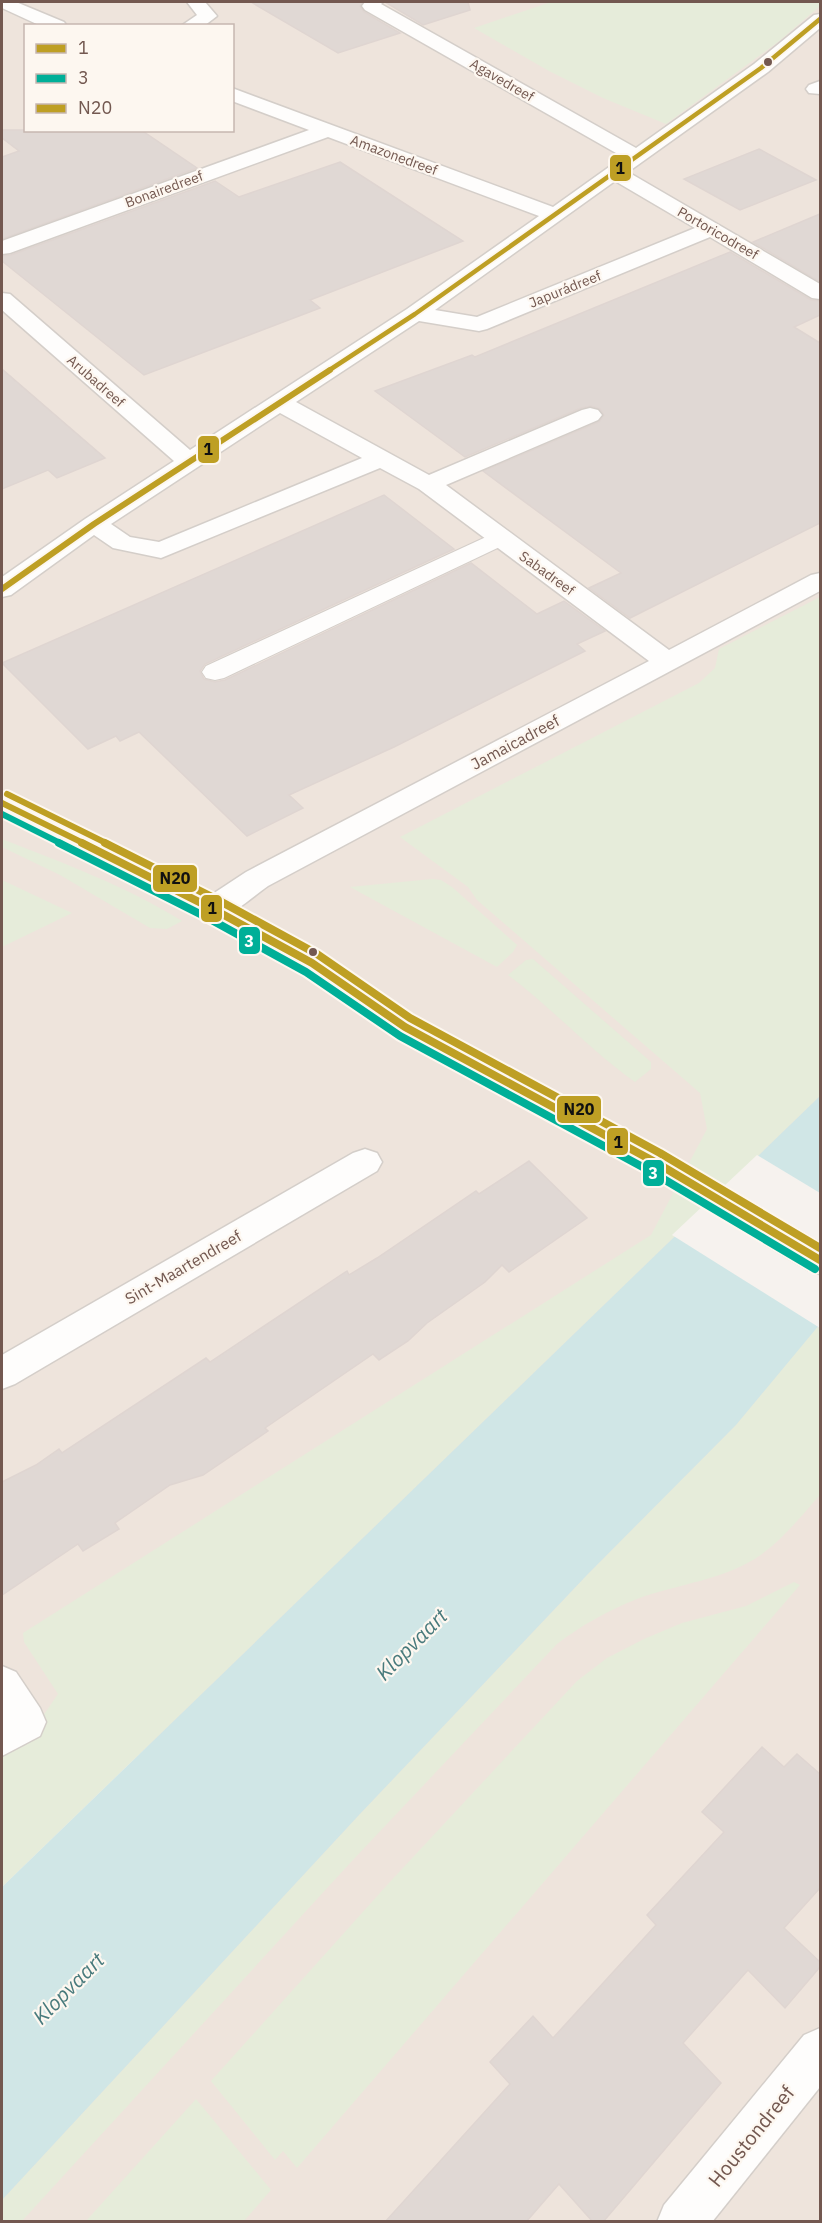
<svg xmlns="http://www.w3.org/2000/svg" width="822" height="2223" font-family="'IBM Plex Sans',sans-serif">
<rect width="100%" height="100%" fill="#f6f2ee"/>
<!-- residential -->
<g fill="#eee4dc" fill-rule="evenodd">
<path d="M 2,2 L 820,2 L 820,1158 L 2,1874 ZM 26,26 L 232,26 L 232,130 L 26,130 Z"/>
<polygon points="820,1321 820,2221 2,2222 2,2190"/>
</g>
<!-- green -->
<g fill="#e6ecda">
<polygon points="551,2 820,2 820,6 778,42 666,124 603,98 549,71 474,28"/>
<polygon points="820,597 820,1096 2,1887 2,1755 45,1713 58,1694 24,1642 23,1633 651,1235 707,1129 700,1093 477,900 468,887 400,837 699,683 715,668 719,649"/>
<path d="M 2,839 C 63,863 126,886 182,921 L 167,929 L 150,928 L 60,875 L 2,847 Z"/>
<polygon points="432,879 441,880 452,887 517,945 513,952 497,967 350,887"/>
<polygon points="2,880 72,913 2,947"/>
<path d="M 533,959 L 651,1062 L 651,1069 L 635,1082 C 590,1050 553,1009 508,975 L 526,960 Z"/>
<path d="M 817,1327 L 820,1329 L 820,1495 C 802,1515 784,1538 762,1554 C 726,1580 677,1584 637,1599 C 607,1611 582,1625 557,1644 L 351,1862 L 22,2221 L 2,2221 L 2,2200 L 359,1815 L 587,1575 L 736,1425 Z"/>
<polygon points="794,1582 800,1585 297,2168 283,2151 275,2160 211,2081 388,1884 577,1681 607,1658 644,1639 682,1623 746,1606"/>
<polygon points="196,2099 271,2190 244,2221 86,2221"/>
</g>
<!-- water -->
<polygon fill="#d0e6e6" points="820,1096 820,1324 736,1425 587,1575 359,1815 2,2200 2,1887"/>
<!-- pier -->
<polygon fill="#f6f2ee" points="757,1155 820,1193 820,1328 672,1235"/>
<!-- building -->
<g fill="#e0d8d4" stroke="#dfd5d1" stroke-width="1.5">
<polygon points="251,2 363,2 360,6 364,12 400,33 338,53"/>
<polygon points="385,2 468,2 470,10 423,25"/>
<polygon points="2,130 141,130 197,168 2,239 2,157 19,151 2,138"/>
<polygon points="759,149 816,180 740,210 684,179"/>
<polygon points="340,162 463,241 310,300 320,308 144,375 2,261 2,256 11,255 215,181 239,197"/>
<polygon points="820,214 820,282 753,242"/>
<polygon points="730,252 811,300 820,301 820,315 794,327 820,343 820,523 630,618 589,588 621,573 483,471 599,422 604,415 600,409 591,406 581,408 465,457 375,391 472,355 475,357"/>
<polygon points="2,369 61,420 105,458 57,478 48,470 2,489"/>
<polygon points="384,495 454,549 205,664 200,671 204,679 215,682 225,680 471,563 537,614 564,601 605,631 577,644 585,651 394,747 289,795 303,808 247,836 139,732 120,741 116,736 88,749 2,663"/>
<polygon points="529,1161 587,1218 509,1272 502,1265 485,1282 427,1323 408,1341 379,1360 373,1354 265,1428 268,1431 203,1475 170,1485 115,1523 119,1529 83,1551 78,1544 2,1595 2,1482 36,1465 59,1449 62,1453 206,1358 210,1362 347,1271 349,1275 377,1258 476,1191 479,1194"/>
<polygon points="762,1747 784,1767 797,1754 820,1774 820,1888 784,1928 820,1962 820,1967 785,2008 748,1970 683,2043 721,2083 603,2222 593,2222 559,2184 526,2222 385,2222 510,2084 490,2062 533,2016 553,2038 656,1925 647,1915 724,1832 702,1812"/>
</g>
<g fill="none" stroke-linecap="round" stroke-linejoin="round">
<!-- lane casing -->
<g stroke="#d4cec9" stroke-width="2">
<polygon id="lane" points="499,531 508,533 511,538 508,543 224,678 215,680 206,678 202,672 206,666"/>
</g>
<!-- street casing -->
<g stroke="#d4cec9" stroke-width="3">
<g id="street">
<polygon points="2,2 16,2 64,22 67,26 41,26 2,8"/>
<polygon points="187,2 205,2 217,16 204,26 181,26 197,15"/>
<path d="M 365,2 L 383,2 L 381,4 L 636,148 L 754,64 L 814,15 L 820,14 L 820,28 L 768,72 L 628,172 L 820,284 L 820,299 L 812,298 L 710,237 L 487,329 L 479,331 L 419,321 L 296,402 L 429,475 L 582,410 L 590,408 L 598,410 L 602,415 L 598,420 L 446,485 L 669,650 L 811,575 L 820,573 L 820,591 L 268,886 C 249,899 226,924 202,917 L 198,909 L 202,901 L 246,872 L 649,661 L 419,489 L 380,468 L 161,558 L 113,548 L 94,535 L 11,595 L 2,597 L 2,577 L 85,519 L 174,461 L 2,310 L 2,293 L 10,294 L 190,450 L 407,309 L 539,216 L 328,137 L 10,253 L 2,254 L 2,241 L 309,130 L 232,101 L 232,88 L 553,207 L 623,157 L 365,10 L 362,6 ZM 615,181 L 695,228 L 477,317 L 435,310 ZM 280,413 L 362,458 L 159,542 L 130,537 L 111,524 Z"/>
<polygon points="820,81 820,94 809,93 806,89 809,85"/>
<polygon points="365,1149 377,1153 382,1162 377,1171 15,1384 2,1389 2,1355 353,1153"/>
<polygon points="2,1666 16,1672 40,1708 46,1722 40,1736 2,1756"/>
<polygon points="820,2028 820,2087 712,2222 657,2222 664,2205 804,2035"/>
</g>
</g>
<!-- secondary casing -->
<g stroke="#d6ceca" stroke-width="3">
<polygon id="secondary" points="2,793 12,796 224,901 323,955 416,1019 667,1153 820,1243 820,1274 808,1270 643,1171 394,1035 301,971 202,917 2,815"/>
</g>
<!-- lane -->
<use href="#lane" fill="#fefdfc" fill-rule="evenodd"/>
<!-- street -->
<use href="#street" fill="#fefdfc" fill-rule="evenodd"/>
<!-- secondary -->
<use href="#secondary" fill="#fefdfc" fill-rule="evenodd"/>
<!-- bus-1-far2 casing -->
<g stroke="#fdf7f0" stroke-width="8">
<polyline id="bus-1-far2" points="328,371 415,314 761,68 820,19"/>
</g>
<!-- bus-1-far1 casing -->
<g stroke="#fdf7f0" stroke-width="10">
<g id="bus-1-far1">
<polyline points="2,589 94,524 330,370"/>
<polyline points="2,803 85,844"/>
</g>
</g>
<!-- bus-1 casing -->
<g stroke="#fdf7f0" stroke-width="12">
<polyline id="bus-1" points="82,843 213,909 312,963 405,1027 655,1162 820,1260"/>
</g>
<!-- bus-2-far1 casing -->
<g stroke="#fdf7f0" stroke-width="10">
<polyline id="bus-2-far1" points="2,814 62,844"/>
</g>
<!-- bus-2 casing -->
<g stroke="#fdf7f0" stroke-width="12">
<polyline id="bus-2" points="59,843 208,918 306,972 400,1036 650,1171 815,1269"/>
</g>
<!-- bus-3-far1 casing -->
<g stroke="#fdf7f0" stroke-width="10">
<polyline id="bus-3-far1" points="7,794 108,844"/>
</g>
<!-- bus-3 casing -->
<g stroke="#fdf7f0" stroke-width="12">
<polyline id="bus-3" points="105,843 218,900 317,954 410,1018 660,1153 820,1248"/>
</g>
<!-- bus-1-far2 -->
<use href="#bus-1-far2" stroke="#be9f24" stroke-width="4.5"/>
<!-- bus-1-far1 -->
<use href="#bus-1-far1" stroke="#be9f24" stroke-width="6"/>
<!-- bus-1 -->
<use href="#bus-1" stroke="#be9f24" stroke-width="8"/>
<!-- bus-2-far1 -->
<use href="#bus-2-far1" stroke="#00af98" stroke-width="6"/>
<!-- bus-2 -->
<use href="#bus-2" stroke="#00af98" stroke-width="8"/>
<!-- bus-3-far1 -->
<use href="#bus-3-far1" stroke="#be9f24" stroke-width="6"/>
<!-- bus-3 -->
<use href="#bus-3" stroke="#be9f24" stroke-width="8"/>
</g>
<!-- markers -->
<g fill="#735850" stroke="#fdf7f0" stroke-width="2">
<circle cx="768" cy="62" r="5"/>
<circle cx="313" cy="952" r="5"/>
</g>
<g text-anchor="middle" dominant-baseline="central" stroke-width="4.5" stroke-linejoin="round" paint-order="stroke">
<!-- far-street labels -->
<g font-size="14" fill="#735850" stroke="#fdf7f0">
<text transform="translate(502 80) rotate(30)">Agavedreef</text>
<text transform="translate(394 155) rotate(20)">Amazonedreef</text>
<text transform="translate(164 189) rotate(-20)">Bonairedreef</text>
<text transform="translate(718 233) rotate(30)">Portoricodreef</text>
<text transform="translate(565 289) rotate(-22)">Japurádreef</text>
<text transform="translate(96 381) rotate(41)">Arubadreef</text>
<text transform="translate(547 573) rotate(36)">Sabadreef</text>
</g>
<!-- street labels -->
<g font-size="16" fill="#735850" stroke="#fdf7f0">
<text transform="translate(515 742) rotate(-28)">Jamaicadreef</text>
<text transform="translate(183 1267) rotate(-30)">Sint-Maartendreef</text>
</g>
<!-- near-street labels -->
<g font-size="20" fill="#735850" stroke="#fdf7f0">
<text transform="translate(751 2136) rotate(-51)">Houstondreef</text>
</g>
<!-- near-water labels -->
<g font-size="21" font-style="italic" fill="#487a7c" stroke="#fdf7f0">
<text transform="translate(411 1644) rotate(-45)">Klopvaart</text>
<text transform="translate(68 1988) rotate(-45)">Klopvaart</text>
</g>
</g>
<g stroke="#fdf7f0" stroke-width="2">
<rect x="609" y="154" width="23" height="28" rx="6" fill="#be9f24"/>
<rect x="197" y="435" width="23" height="29" rx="6" fill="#be9f24"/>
<rect x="152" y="864" width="46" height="29" rx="6" fill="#be9f24"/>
<rect x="200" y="894" width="23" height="29" rx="6" fill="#be9f24"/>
<rect x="238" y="926" width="23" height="29" rx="6" fill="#00af98"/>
<rect x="556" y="1095" width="46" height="29" rx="6" fill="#be9f24"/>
<rect x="606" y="1127" width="23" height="29" rx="6" fill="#be9f24"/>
<rect x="642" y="1159" width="23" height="28" rx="6" fill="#00af98"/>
</g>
<g font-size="16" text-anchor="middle" font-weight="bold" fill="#fff">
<text x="249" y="947">3</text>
<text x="653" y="1179">3</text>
</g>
<g font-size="16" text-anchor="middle" font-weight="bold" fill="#111">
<text x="620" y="174">1</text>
<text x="208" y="455">1</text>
<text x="175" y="884">N20</text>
<text x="212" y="914">1</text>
<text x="579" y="1115">N20</text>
<text x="618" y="1148">1</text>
</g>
<!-- border -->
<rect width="822" height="2223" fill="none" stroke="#735850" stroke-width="6"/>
<!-- legend -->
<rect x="24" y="24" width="210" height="108" fill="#fdf7f0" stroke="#c6b7b0" stroke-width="1.5"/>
<rect x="36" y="44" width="30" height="9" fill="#be9f24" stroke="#c6b7b0" stroke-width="1.5"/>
<text x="78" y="54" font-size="18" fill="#735850">1</text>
<rect x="36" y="74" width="30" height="9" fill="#00af98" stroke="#c6b7b0" stroke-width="1.5"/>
<text x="78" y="84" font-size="18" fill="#735850">3</text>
<rect x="36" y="104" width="30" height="9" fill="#be9f24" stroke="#c6b7b0" stroke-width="1.5"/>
<text x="78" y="114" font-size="18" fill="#735850">N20</text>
</svg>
